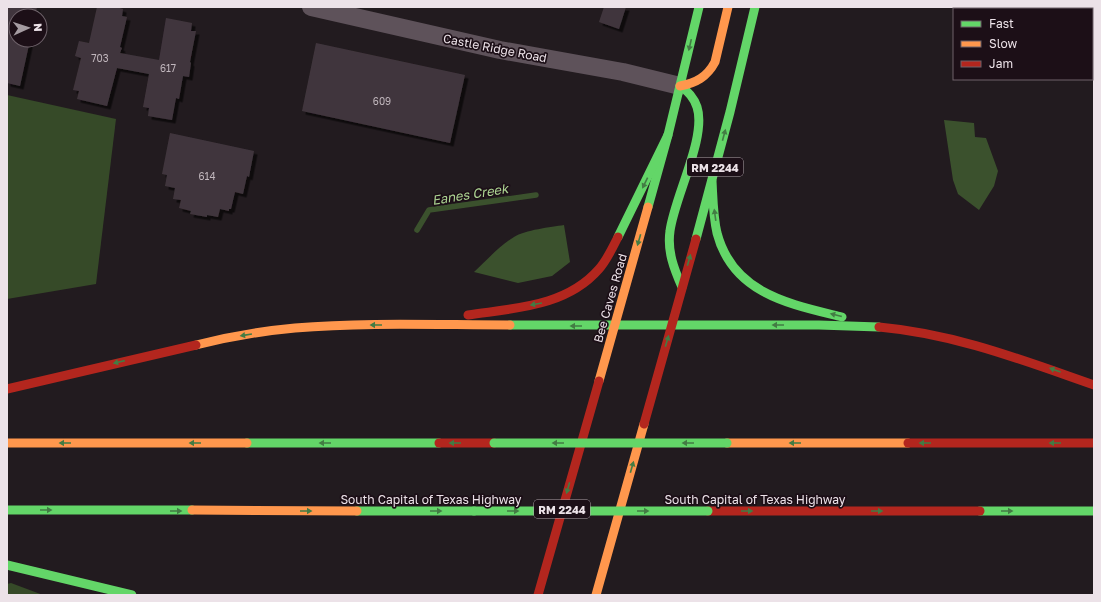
<svg xmlns="http://www.w3.org/2000/svg" width="1101" height="602" font-family="'Golos Text',sans-serif">
<defs>
<filter id="shadow"><feDropShadow dx="3.5" dy="3.5" stdDeviation="0" flood-color="#0009"/></filter>
</defs>
<rect width="100%" height="100%" fill="#221b1f"/>
<!-- forest -->
<g fill="#364a28">
<polygon points="7,95 116,119 96,284 7,299"/>
<polygon points="11,583 43,595 7,595 7,584"/>
</g>
<!-- water -->
<g fill="#3b512d">
<polygon points="944,120 974,123 975,137 986,138 998,171 994,186 979,210 958,194 953,180"/>
<path d="M 564,225 L 570,262 L 552,276 L 518,283 L 474,272 C 486,261 499,246 514,237 C 525,230 551,227 564,225 Z"/>
</g>
<g fill="none" stroke-linecap="round" stroke-linejoin="round">
<!-- stream -->
<polyline stroke="#3b512d" stroke-width="5.5" points="417,230 429,210 536,195"/>
</g>
<!-- building -->
<g fill="#41363d" filter="url(#shadow)">
<polygon points="7,7 37,7 35,16 16,16 16,40 30,40 20,86 7,83"/>
<polygon points="97,7 116,7 123,9 122,16 127,17 120,47 122,48 120,53 159,60 166,18 192,23 191,31 196,31 190,62 191,63 189,77 183,76 179,99 176,98 172,120 148,116 149,108 143,107 149,74 117,68 107,106 77,99 79,91 73,90 81,58 75,56 79,41 89,43"/>
<polygon points="604,7 626,7 619,29 599,22"/>
<polygon points="316,43 465,75 450,143 302,111"/>
<polygon points="170,133 254,151 249,177 247,176 243,194 235,192 231,209 229,209 229,211 220,209 218,217 207,215 207,217 190,214 191,211 179,208 181,200 173,199 175,188 165,186 167,175 162,174"/>
</g>
<g fill="none" stroke-linecap="round" stroke-linejoin="round">
<!-- street -->
<polyline stroke="#5e525a" stroke-width="18" points="311,7 500,50 623,72 680,86"/>
<!-- fast -->
<g stroke="#63d668" stroke-width="9">
<path d="M 680,86 C 688,91 694,98 697,107 C 707,137 674,198 670,231 C 667,251 674,269 682,287"/>
<path d="M 712,181 C 713,198 713,216 717,233 C 733,294 790,304 842,317"/>
<polyline points="648,207 668,135 699,7"/>
<polyline points="618,237 668,135"/>
<polyline points="696,239 730,112 755,7"/>
<polyline points="510,325 819,325 879,327"/>
<polyline points="247,443 439,443"/>
<polyline points="7,510 192,510"/>
<polyline points="357,511 474,511"/>
<polyline points="980,511 1094,511"/>
<polyline points="7,565 132,595"/>
</g>
<!-- slow -->
<g stroke="#ff974d" stroke-width="9">
<path d="M 680,86 C 696,83 707,77 715,62 L 728,7"/>
<path d="M 196,345 C 228,337 262,331 295,328 C 366,322 438,325 510,325"/>
<polyline points="599,381 648,207"/>
<polyline points="7,443 247,443"/>
<polyline points="727,443 908,443"/>
<polyline points="192,510 357,511"/>
<polyline points="596,595 644,424"/>
</g>
<!-- jam -->
<g stroke="#b3261e" stroke-width="9">
<path d="M 468,315 C 514,308 566,307 599,269 C 607,260 613,247 618,237"/>
<path d="M 879,327 C 956,334 1022,360 1094,385"/>
<polyline points="7,389 196,345"/>
<polyline points="644,424 696,239"/>
<polyline points="439,443 494,443"/>
<polyline points="908,443 1094,443"/>
<polyline points="708,511 980,511"/>
<polyline points="538,595 599,381"/>
</g>
<!-- fast-bridge -->
<g stroke="#63d668" stroke-width="9">
<polyline points="494,443 727,443"/>
<polyline points="474,511 708,511"/>
</g>
</g>
<!-- one-way arrows -->
<defs><path id="oneway-solid" d="M-6-.8H1V-3.2L6.5 0L1 3.2V.8H-6Z"/></defs>
<g fill="#437c44">
<use href="#oneway-solid" transform="translate(690 45) rotate(103)"/>
<use href="#oneway-solid" transform="translate(724 135) rotate(-75)"/>
<use href="#oneway-solid" transform="translate(645 183) rotate(116)"/>
<use href="#oneway-solid" transform="translate(715 215) rotate(-98)"/>
<use href="#oneway-solid" transform="translate(639 240) rotate(106)"/>
<use href="#oneway-solid" transform="translate(689 260) rotate(-74)"/>
<use href="#oneway-solid" transform="translate(536 304) rotate(170)"/>
<use href="#oneway-solid" transform="translate(836 315) rotate(-166)"/>
<use href="#oneway-solid" transform="translate(376 325) rotate(-180)"/>
<use href="#oneway-solid" transform="translate(778 325) rotate(180)"/>
<use href="#oneway-solid" transform="translate(576 326) rotate(-180)"/>
<use href="#oneway-solid" transform="translate(246 335) rotate(171)"/>
<use href="#oneway-solid" transform="translate(667 341) rotate(-74)"/>
<use href="#oneway-solid" transform="translate(119 362) rotate(167)"/>
<use href="#oneway-solid" transform="translate(1055 370) rotate(-160)"/>
<use href="#oneway-solid" transform="translate(65 443) rotate(180)"/>
<use href="#oneway-solid" transform="translate(195 443) rotate(180)"/>
<use href="#oneway-solid" transform="translate(325 443) rotate(180)"/>
<use href="#oneway-solid" transform="translate(455 443) rotate(180)"/>
<use href="#oneway-solid" transform="translate(558 443) rotate(-180)"/>
<use href="#oneway-solid" transform="translate(688 443) rotate(-180)"/>
<use href="#oneway-solid" transform="translate(795 443) rotate(-180)"/>
<use href="#oneway-solid" transform="translate(925 443) rotate(-180)"/>
<use href="#oneway-solid" transform="translate(1055 443) rotate(-180)"/>
<use href="#oneway-solid" transform="translate(632 467) rotate(-74)"/>
<use href="#oneway-solid" transform="translate(568 488) rotate(106)"/>
<use href="#oneway-solid" transform="translate(46 510)"/>
<use href="#oneway-solid" transform="translate(176 511)"/>
<use href="#oneway-solid" transform="translate(306 511)"/>
<use href="#oneway-solid" transform="translate(436 511)"/>
<use href="#oneway-solid" transform="translate(513 511)"/>
<use href="#oneway-solid" transform="translate(643 511)"/>
<use href="#oneway-solid" transform="translate(747 511)"/>
<use href="#oneway-solid" transform="translate(877 511)"/>
<use href="#oneway-solid" transform="translate(1007 511)"/>
</g>
<g text-anchor="middle" dominant-baseline="central" stroke-width="3.5" stroke-linejoin="round" paint-order="stroke">
<!-- number labels -->
<g font-size="10" fill="#c1b7bd">
<text x="100" y="58">703</text>
<text x="168" y="68">617</text>
<text x="382" y="101">609</text>
<text x="207" y="176">614</text>
</g>
<!-- shield labels -->
<g fill="#1c0f17" stroke="#aea3a9" stroke-width="1">
<rect x="687" y="158" width="56" height="18" rx="3"/>
<rect x="534" y="500" width="56" height="18" rx="3"/>
</g>
<g font-size="11" font-weight="bold" fill="#ece2e8">
<text x="715" y="167">RM 2244</text>
<text x="562" y="509">RM 2244</text>
</g>
<!-- street labels -->
<g font-size="12" fill="#ece2e8" stroke="#1c0f17">
<text transform="translate(495 48) rotate(11)">Castle Ridge Road</text>
<text transform="translate(610 298) rotate(-74)">Bee Caves Road</text>
<text x="431" y="499">South Capital of Texas Highway</text>
<text x="755" y="499">South Capital of Texas Highway</text>
</g>
<!-- water labels -->
<g font-size="13" font-style="italic" fill="#acd492" stroke="#1c0f17">
<text transform="translate(470 194) rotate(-9)">Eanes Creek</text>
</g>
</g>
<!-- border -->
<rect width="1101" height="602" fill="none" stroke="#ece2e8" stroke-width="16"/>
<!-- legend -->
<rect x="953" y="8" width="140" height="72" fill="#1c0f17" stroke="#6f636b"/>
<rect x="961" y="21" width="20" height="6" fill="#63d668" stroke="#6f636b"/>
<text x="989" y="28" font-size="12" fill="#ece2e8">Fast</text>
<rect x="961" y="41" width="20" height="6" fill="#ff974d" stroke="#6f636b"/>
<text x="989" y="48" font-size="12" fill="#ece2e8">Slow</text>
<rect x="961" y="61" width="20" height="6" fill="#b3261e" stroke="#6f636b"/>
<text x="989" y="68" font-size="12" fill="#ece2e8">Jam</text>
<!-- north arrow -->
<g transform="translate(28 28) rotate(87)"><circle r="19" fill="#1c0f17" stroke="#6f636b"/>
<path d="M0-3L7 15L0 10L-7 15Z" fill="#a59ca2"/>
<text y="-6" font-size="11" font-weight="bold" text-anchor="middle" fill="#ece2e8">N</text>
</g>
</svg>
